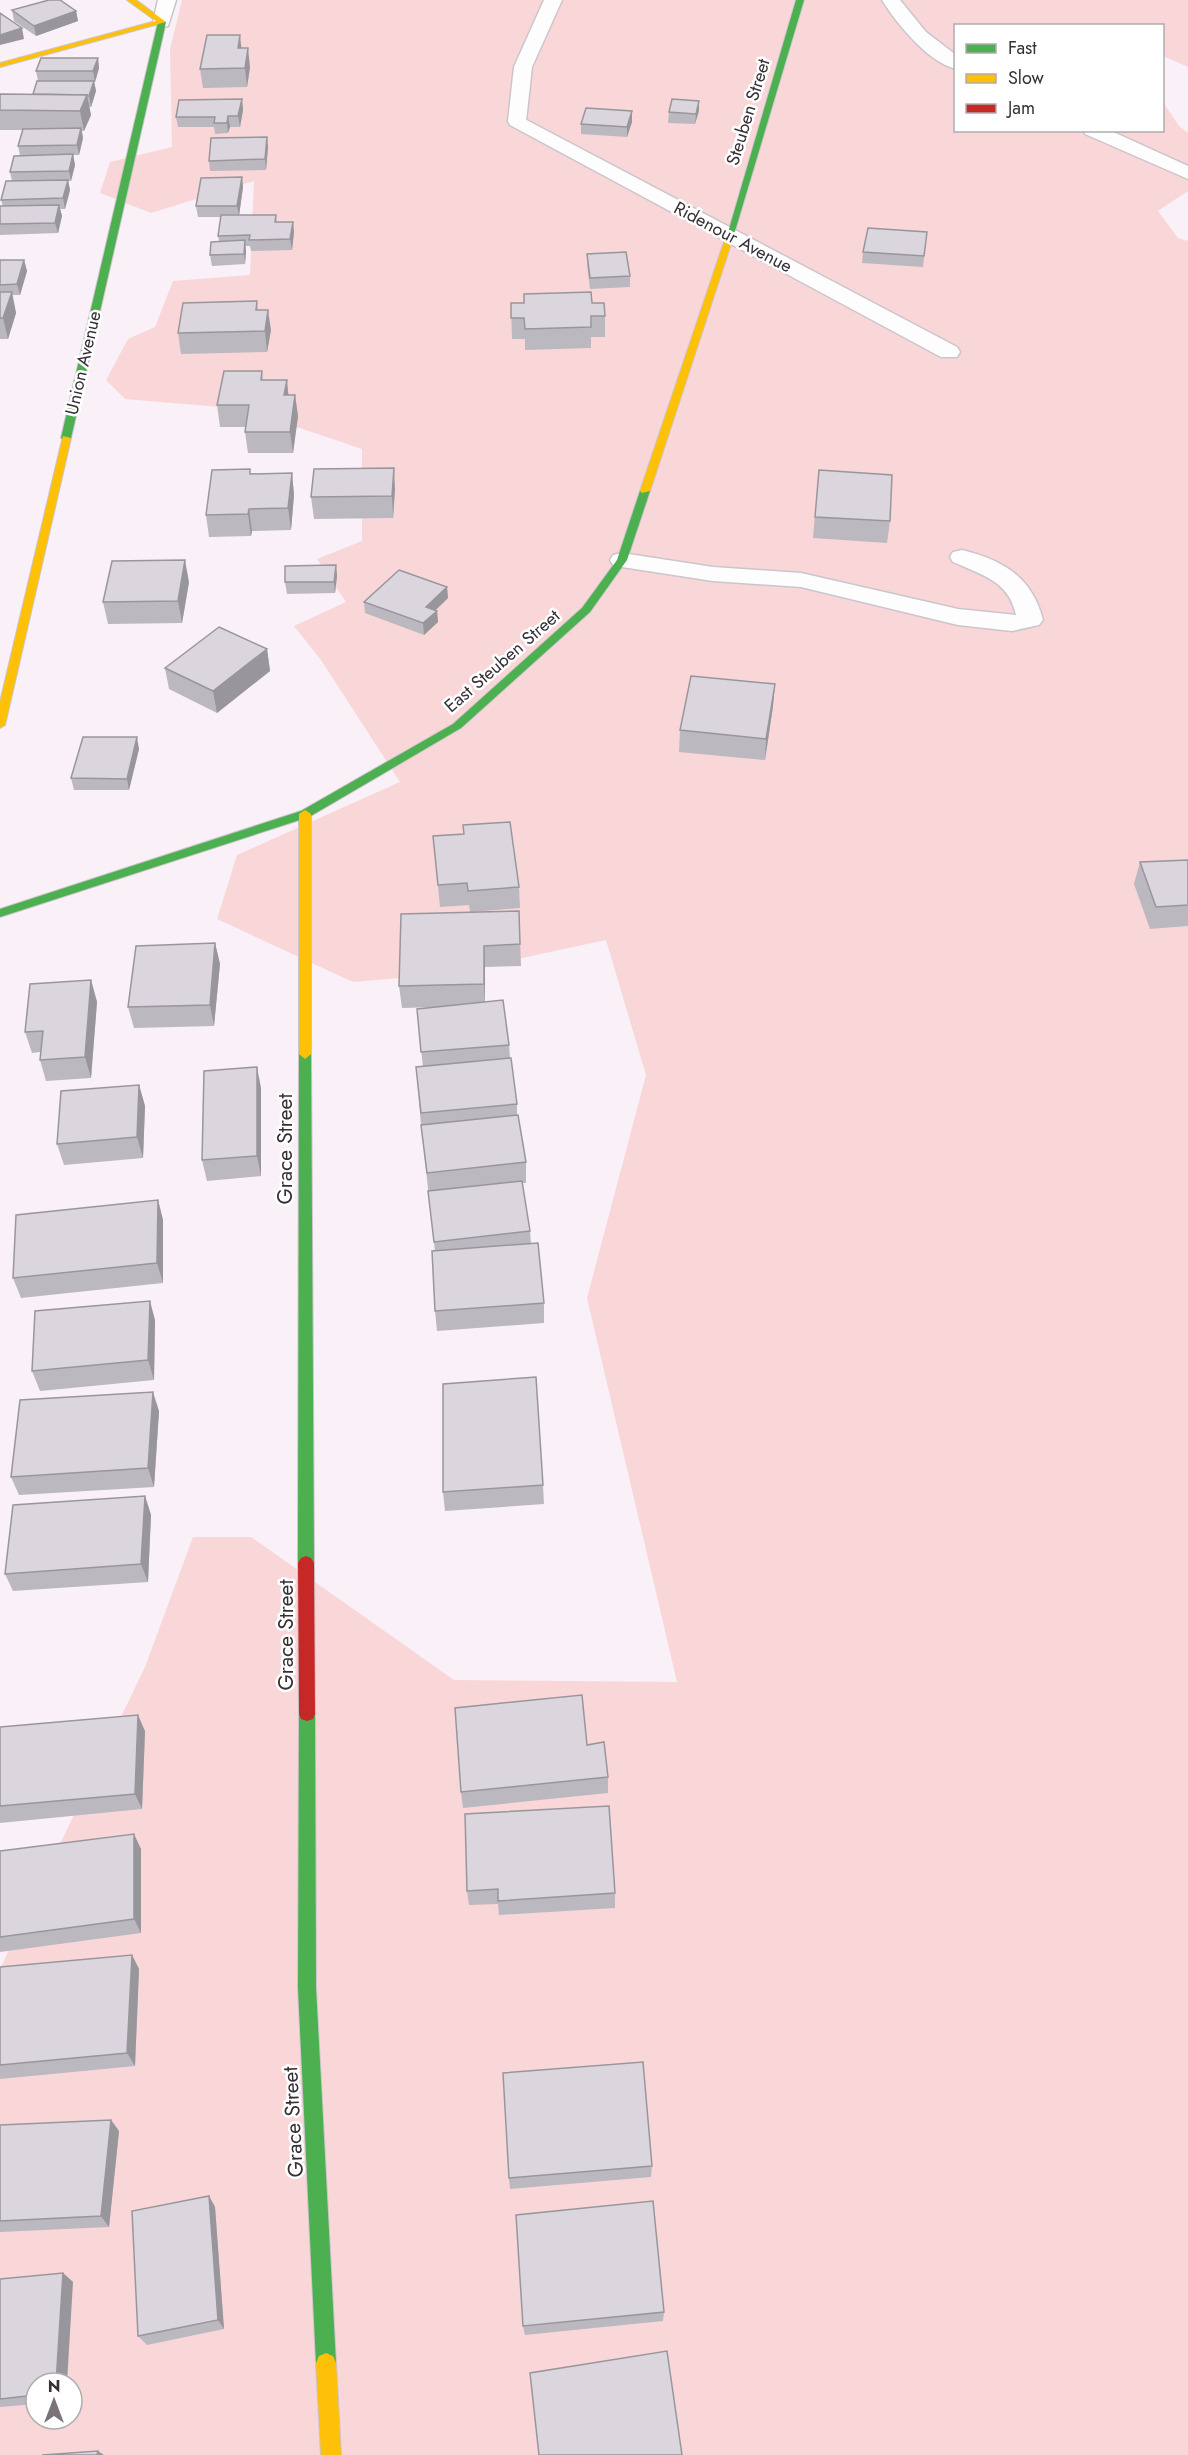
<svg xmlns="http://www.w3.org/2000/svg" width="1188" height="2455" font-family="Jost,sans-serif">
<rect width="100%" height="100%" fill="#f9f0f8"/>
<!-- green -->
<path fill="#f9d7d8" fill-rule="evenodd" d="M 182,0 L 1188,0 L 1188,67 L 1163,56 L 1162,26 L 956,26 L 956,130 L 1162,130 L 1163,102 L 1179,126 L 1188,133 L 1188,191 L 1158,211 L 1178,238 L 1188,241 L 1188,2455 L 0,2455 L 0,1969 L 145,1667 L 193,1537 L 251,1537 L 454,1680 L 677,1682 L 587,1298 L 646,1075 L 606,940 L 447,974 L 353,982 L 217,919 L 237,855 L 400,782 L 321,660 L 294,626 L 346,602 L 317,559 L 362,541 L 362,449 L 244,409 L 125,399 L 106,380 L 128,339 L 155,327 L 173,281 L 250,275 L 254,181 L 151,213 L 100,193 L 110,162 L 172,147 L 170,49 ZM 36,2383 L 72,2383 L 72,2419 L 36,2419 Z"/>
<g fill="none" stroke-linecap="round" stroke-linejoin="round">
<!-- lane casing -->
<g stroke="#ccc5cc" stroke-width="3">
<g id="lane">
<polygon points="517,115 957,347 960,352 957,357 941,357 510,125 508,121 510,117"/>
<path d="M 962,550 C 1003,560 1032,577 1043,620 L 1039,625 L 1012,631 L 958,625 L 801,587 L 713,581 L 622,567 L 613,565 L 610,560 L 613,555 L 622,553 L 713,567 L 801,573 L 958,609 L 1016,615 C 1009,581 982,575 953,562 L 950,557 L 953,552 Z"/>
</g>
</g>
<!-- street casing -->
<g stroke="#ccc5cc" stroke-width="3">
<g id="street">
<polygon points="158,0 176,0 168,26 162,27 153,22"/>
<polygon points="544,0 562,0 532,67 526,121 517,127 508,121 514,67"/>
<path d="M 882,0 L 900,0 L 926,32 L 956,55 L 956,69 C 928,62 897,24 882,0 Z"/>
<polygon points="1083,130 1109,130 1188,166 1188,179 1085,134"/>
</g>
</g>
<!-- fast casing -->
<g stroke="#ccc5cc" stroke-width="2">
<g id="fast">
<polygon points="796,0 804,0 732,241 725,243"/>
<polygon points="162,20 166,22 71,438 66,441 61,438 158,22"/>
<polygon points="645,488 650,491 627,560 590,612 461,728 309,817 0,917 0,909 301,811 453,724 582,608 617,560 640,491"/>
<polygon points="305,1049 311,1054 314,1563 311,1568 306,1570 301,1568 298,1563 299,1054"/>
<polygon points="307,1707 313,1709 315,1714 316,1988 336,2363 333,2370 326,2373 319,2370 316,2363 298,1988 299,1714 301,1709"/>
</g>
</g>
<!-- slow casing -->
<g stroke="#ccc5cc" stroke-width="2">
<g id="slow">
<polygon points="127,0 136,0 166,22 0,67 0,63 156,21"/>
<polygon points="725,239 732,241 650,491 642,493 640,491"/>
<polygon points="63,436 71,438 5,725 0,728 0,702"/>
<polygon points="305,810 311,814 311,1054 305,1059 299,1054 299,814"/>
<polygon points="326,2353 333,2356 336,2363 341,2455 321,2455 316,2363 319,2356"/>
</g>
</g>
<!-- jam casing -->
<g stroke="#ccc5cc" stroke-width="2">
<polygon id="jam" points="306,1556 311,1558 314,1563 315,1714 313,1719 307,1721 301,1719 299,1714 298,1563 301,1558"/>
</g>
<!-- lane -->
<use href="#lane" fill="#fefdfe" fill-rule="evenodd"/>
<!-- street -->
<use href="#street" fill="#fefdfe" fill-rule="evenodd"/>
<!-- fast -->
<use href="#fast" fill="#4caf50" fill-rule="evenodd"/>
<!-- slow -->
<use href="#slow" fill="#ffc107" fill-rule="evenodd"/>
<!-- jam -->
<use href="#jam" fill="#c62828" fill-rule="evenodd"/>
</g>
<!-- wall -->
<g fill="#bcb8bf">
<polygon points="12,10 76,11 78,21 36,36 14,21"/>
<polygon points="241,48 250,67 247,87 203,88 200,69"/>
<polygon points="98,58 99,68 95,82 94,82 96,91 91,107 89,107 91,115 84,131 82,131 83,138 79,155 73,155 75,165 71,181 68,181 70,190 65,209 60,209 62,216 58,233 0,235 0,206 3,206 1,200 12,181 10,172 20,155 18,146 23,130 0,130 0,94 33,94 38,81 36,71"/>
<polygon points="242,99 243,110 240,127 230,127 228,133 215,134 214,127 178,127 176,117"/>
<polygon points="699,111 695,124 668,123 669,112"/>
<polygon points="632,122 627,137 581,134 581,124"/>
<polygon points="267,137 268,147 266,170 210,171 209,161"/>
<polygon points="242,177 243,187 239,215 276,215 277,222 293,222 294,232 292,250 251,251 250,246 245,246 246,251 245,264 212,266 210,255 219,241 218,236 221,217 198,217 196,206"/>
<polygon points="927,232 923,267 862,263 863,252"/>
<polygon points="587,254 630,276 630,287 590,289 587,264"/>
<polygon points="0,260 24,260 27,271 20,295 12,295 16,313 8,339 0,339"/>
<polygon points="257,301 258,310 271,330 267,352 181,354 178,333"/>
<polygon points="511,303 592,303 605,316 605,337 591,337 591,348 525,350 525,339 512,339"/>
<polygon points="262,371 263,380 289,395 295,395 298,416 293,453 248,453 245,432 246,427 220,427 217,405"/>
<polygon points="819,470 890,521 887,543 813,538"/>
<polygon points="292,473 294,495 291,530 252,531 251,536 209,537 206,515 251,474"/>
<polygon points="395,489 393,518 314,519 311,497"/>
<polygon points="336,565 337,576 335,593 287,594 285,582"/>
<polygon points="189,582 182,623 108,624 103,602"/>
<polygon points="447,587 448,598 436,610 437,611 438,622 424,635 365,613 364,602"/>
<polygon points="267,649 270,671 217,713 169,689 165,668"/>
<polygon points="775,684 773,706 765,760 679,752 680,730"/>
<polygon points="139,749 129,790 74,790 71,778"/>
<polygon points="433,836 519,887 520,908 473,912 519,911 521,966 485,967 485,1002 509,1045 510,1058 517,1104 517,1115 526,1162 526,1183 522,1183 530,1231 531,1244 544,1303 544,1323 437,1331 435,1311 435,1251 421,1125 416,1067 423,1067 417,1009 438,1007 402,1008 399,986 470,912 469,905 440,907"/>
<polygon points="1188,860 1188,926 1150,929 1134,884 1140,862"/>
<polygon points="215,943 220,964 214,1026 134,1028 128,1007"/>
<polygon points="91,980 97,1002 91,1078 46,1081 40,1060 40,1052 32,1053 25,1032"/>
<polygon points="139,1085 145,1106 143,1158 64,1165 57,1144"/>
<polygon points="261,1088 261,1176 207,1181 202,1160"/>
<polygon points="158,1200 163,1220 163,1283 21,1298 13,1278"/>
<polygon points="155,1320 154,1380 40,1391 32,1371"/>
<polygon points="159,1411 154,1487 19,1495 11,1477"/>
<polygon points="543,1485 544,1504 445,1511 443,1492"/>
<polygon points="145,1496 151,1515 148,1582 13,1591 5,1574"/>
<polygon points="0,1727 145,1731 142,1809 0,1823"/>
<polygon points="587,1745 608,1777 608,1793 463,1808 461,1792"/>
<polygon points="465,1814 615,1893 615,1908 499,1915 498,1904 469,1905 467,1891"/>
<polygon points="141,1849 141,1933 0,1952 0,1851"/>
<polygon points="132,1955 139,1969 135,2066 0,2079 0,1967"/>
<polygon points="111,2120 119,2131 109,2227 0,2232 0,2125"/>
<polygon points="652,2166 651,2177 510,2189 509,2178"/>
<polygon points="209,2196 215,2207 224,2329 147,2345 138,2336"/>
<polygon points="63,2273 73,2282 36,2383 36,2404 0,2407 0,2279"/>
<polygon points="664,2312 663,2321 525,2335 523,2326"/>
</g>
<!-- shaded-wall -->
<g fill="#99969b">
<polygon points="76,11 78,21 36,36 34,26"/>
<polygon points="22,28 24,39 0,45 0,35"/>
<polygon points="240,35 242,54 238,48"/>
<polygon points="248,48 250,67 247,87 245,68"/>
<polygon points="98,58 99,68 95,82 93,71"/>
<polygon points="94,81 96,91 91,107 89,96"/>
<polygon points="87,95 91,115 84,131 80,111"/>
<polygon points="242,99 243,110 240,127 238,116"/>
<polygon points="699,101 699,111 695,124 696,114"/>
<polygon points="632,111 632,122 627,137 627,127"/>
<polygon points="228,116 230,127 228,133 227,123"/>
<polygon points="81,128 83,138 79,155 77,145"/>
<polygon points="267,137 268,147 266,170 265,159"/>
<polygon points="73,154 75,165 71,181 69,171"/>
<polygon points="242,177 243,187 239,216 237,206"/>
<polygon points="68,180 70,190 65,209 63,198"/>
<polygon points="59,205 62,216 58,233 55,223"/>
<polygon points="293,222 294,232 292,250 290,239"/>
<polygon points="245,240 246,251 245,264 244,254"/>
<polygon points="24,260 27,271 20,295 17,284"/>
<polygon points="12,292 16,313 8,339 3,318"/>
<polygon points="268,310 271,330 267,352 265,331"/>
<polygon points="287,380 289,401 284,395"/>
<polygon points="295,395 298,416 293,453 290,432"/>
<polygon points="394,468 395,489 393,518 392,496"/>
<polygon points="292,473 294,495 291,530 288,508"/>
<polygon points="249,509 252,531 251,536 248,514"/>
<polygon points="185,560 189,582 182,623 178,601"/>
<polygon points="336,565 337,576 335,593 334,582"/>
<polygon points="447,587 448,598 427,618 426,607"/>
<polygon points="437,611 438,622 424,635 423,623"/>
<polygon points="267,649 270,671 217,713 213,691"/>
<polygon points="775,684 773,706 765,760 766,739"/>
<polygon points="137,737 139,749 129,790 127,779"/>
<polygon points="215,943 220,964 214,1026 210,1005"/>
<polygon points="484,946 485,967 485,1006 484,984"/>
<polygon points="91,980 97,1002 91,1078 85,1057"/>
<polygon points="257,1067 261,1088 261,1176 257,1156"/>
<polygon points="139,1085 145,1106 143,1158 137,1137"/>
<polygon points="158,1200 163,1220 163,1283 157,1263"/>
<polygon points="150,1301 155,1320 154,1380 148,1360"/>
<polygon points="153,1392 159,1411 154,1487 148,1468"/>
<polygon points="145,1496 151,1515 148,1582 141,1564"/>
<polygon points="138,1715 145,1731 142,1809 135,1794"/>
<polygon points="134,1834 141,1849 141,1933 134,1919"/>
<polygon points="132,1955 139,1969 135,2066 127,2053"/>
<polygon points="111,2120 119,2131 109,2227 101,2216"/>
<polygon points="209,2196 215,2207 224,2329 218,2320"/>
<polygon points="63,2273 73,2282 67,2383 56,2383"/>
<polygon points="98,2451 104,2455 97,2455"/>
</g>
<!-- building -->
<g fill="#dbd6de" stroke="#99969b" stroke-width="1.5">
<polygon points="49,0 60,0 76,11 34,26 12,10"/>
<polygon points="0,13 22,28 0,35"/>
<polygon points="207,35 240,35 238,48 248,48 245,68 200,69"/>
<polygon points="41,58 98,58 93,71 36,71"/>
<polygon points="37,81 94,81 89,96 87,96 87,95 33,94"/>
<polygon points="0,94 87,95 80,111 0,110"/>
<polygon points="242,99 238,116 228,116 227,123 214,123 215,117 176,117 179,100"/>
<polygon points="672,99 699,101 696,114 669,112"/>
<polygon points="586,108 632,111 627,127 581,124"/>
<polygon points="81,128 77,145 18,146 23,129"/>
<polygon points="267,137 265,159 209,161 211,138"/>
<polygon points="73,154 69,171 10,172 14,156"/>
<polygon points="242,177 237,206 196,206 201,178"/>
<polygon points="68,180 63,198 1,200 6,181"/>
<polygon points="59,205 55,223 0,224 0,206"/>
<polygon points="221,215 276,215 275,222 293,222 290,239 249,240 250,235 218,236"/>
<polygon points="868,228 927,232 924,256 863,252"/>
<polygon points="245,240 244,254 210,255 211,242"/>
<polygon points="626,252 630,276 590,278 587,254"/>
<polygon points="0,260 24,260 17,284 0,285"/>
<polygon points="0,292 12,292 3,318 0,318"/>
<polygon points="591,292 592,303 604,303 605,316 591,316 591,327 525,329 524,318 511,318 511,303 524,303 524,294"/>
<polygon points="257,301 256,310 268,310 265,331 178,333 183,303"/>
<polygon points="224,371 262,371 261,380 287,380 284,395 295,395 290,432 245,432 249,405 217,405"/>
<polygon points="394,468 392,496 311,497 314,469"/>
<polygon points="250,469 250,474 292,473 288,508 249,509 248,514 206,515 212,470"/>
<polygon points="819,470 892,475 890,521 815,517"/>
<polygon points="185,560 178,601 103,602 112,561"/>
<polygon points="336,565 334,582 285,582 285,566"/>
<polygon points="399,570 447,587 426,607 437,611 423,623 364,602"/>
<polygon points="219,627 267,649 213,691 165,668"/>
<polygon points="691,676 775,684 766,739 680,730"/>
<polygon points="83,737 137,737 127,779 71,778"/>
<polygon points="510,822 519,887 468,891 467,883 438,885 433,836 464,834 463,825"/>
<polygon points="1188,860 1188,905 1156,907 1140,862"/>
<polygon points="519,911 520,944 484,946 484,984 399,986 401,914"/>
<polygon points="215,943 210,1005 128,1007 136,946"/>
<polygon points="91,980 85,1057 40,1060 43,1031 25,1032 30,984"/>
<polygon points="503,1000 509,1045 421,1052 417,1009"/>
<polygon points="511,1058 517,1104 421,1113 416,1067"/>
<polygon points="257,1067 257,1156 202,1160 204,1071"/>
<polygon points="139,1085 137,1137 57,1144 61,1091"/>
<polygon points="518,1115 526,1162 427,1173 421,1125"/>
<polygon points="522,1181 530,1231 434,1242 428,1191"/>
<polygon points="158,1200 157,1263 13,1278 16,1215"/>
<polygon points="538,1243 544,1303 435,1311 432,1251"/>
<polygon points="150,1301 148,1360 32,1371 35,1311"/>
<polygon points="536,1377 543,1485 443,1492 443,1384"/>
<polygon points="153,1392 148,1468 11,1477 20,1400"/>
<polygon points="145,1496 141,1564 5,1574 13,1505"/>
<polygon points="582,1695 587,1745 604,1742 608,1777 461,1792 455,1708"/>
<polygon points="138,1715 135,1794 0,1806 0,1727"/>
<polygon points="609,1806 615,1893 498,1901 498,1889 467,1891 465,1814"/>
<polygon points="134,1834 134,1919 0,1937 0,1851"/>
<polygon points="132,1955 127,2053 0,2065 0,1967"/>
<polygon points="643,2062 652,2166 509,2178 503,2073"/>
<polygon points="111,2120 101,2216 0,2221 0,2125"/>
<polygon points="209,2196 218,2320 138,2336 132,2211"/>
<polygon points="653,2201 664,2312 523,2326 516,2215"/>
<polygon points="63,2273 56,2383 36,2383 36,2395 0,2399 0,2279"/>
<polygon points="667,2351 682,2455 539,2455 530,2373"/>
<polygon points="98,2451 97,2455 42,2455"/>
</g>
<g text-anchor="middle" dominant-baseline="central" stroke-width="5" stroke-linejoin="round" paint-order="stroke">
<!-- far-street labels -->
<g font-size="18" fill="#362f35" stroke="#fff">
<text transform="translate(748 112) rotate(-73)">Steuben Street</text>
<text transform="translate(733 237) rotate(28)">Ridenour Avenue</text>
<text transform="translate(83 363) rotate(-77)">Union Avenue</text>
<text transform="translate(502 661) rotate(-41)">East Steuben Street</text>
</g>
<!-- street labels -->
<g font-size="21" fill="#362f35" stroke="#fff">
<text transform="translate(285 1149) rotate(-90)">Grace Street</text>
<text transform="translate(286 1635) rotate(-90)">Grace Street</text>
<text transform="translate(293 2122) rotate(-93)">Grace Street</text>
</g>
</g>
<!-- legend -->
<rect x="954" y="24" width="210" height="108" fill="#ffffff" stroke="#afacae" stroke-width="1.5"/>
<rect x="966" y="44" width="30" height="9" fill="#4caf50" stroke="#afacae" stroke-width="1.5"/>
<text x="1008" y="54" font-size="18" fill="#362f35">Fast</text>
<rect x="966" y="74" width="30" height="9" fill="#ffc107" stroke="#afacae" stroke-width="1.5"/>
<text x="1008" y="84" font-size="18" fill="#362f35">Slow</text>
<rect x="966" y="104" width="30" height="9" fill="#c62828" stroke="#afacae" stroke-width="1.5"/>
<text x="1008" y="114" font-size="18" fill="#362f35">Jam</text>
<!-- north arrow -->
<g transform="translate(54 2401)"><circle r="28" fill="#ffffff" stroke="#afacae" stroke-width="1.5"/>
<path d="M0-4.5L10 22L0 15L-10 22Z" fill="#7a7379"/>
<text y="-9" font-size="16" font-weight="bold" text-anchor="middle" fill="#362f35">N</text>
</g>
</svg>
